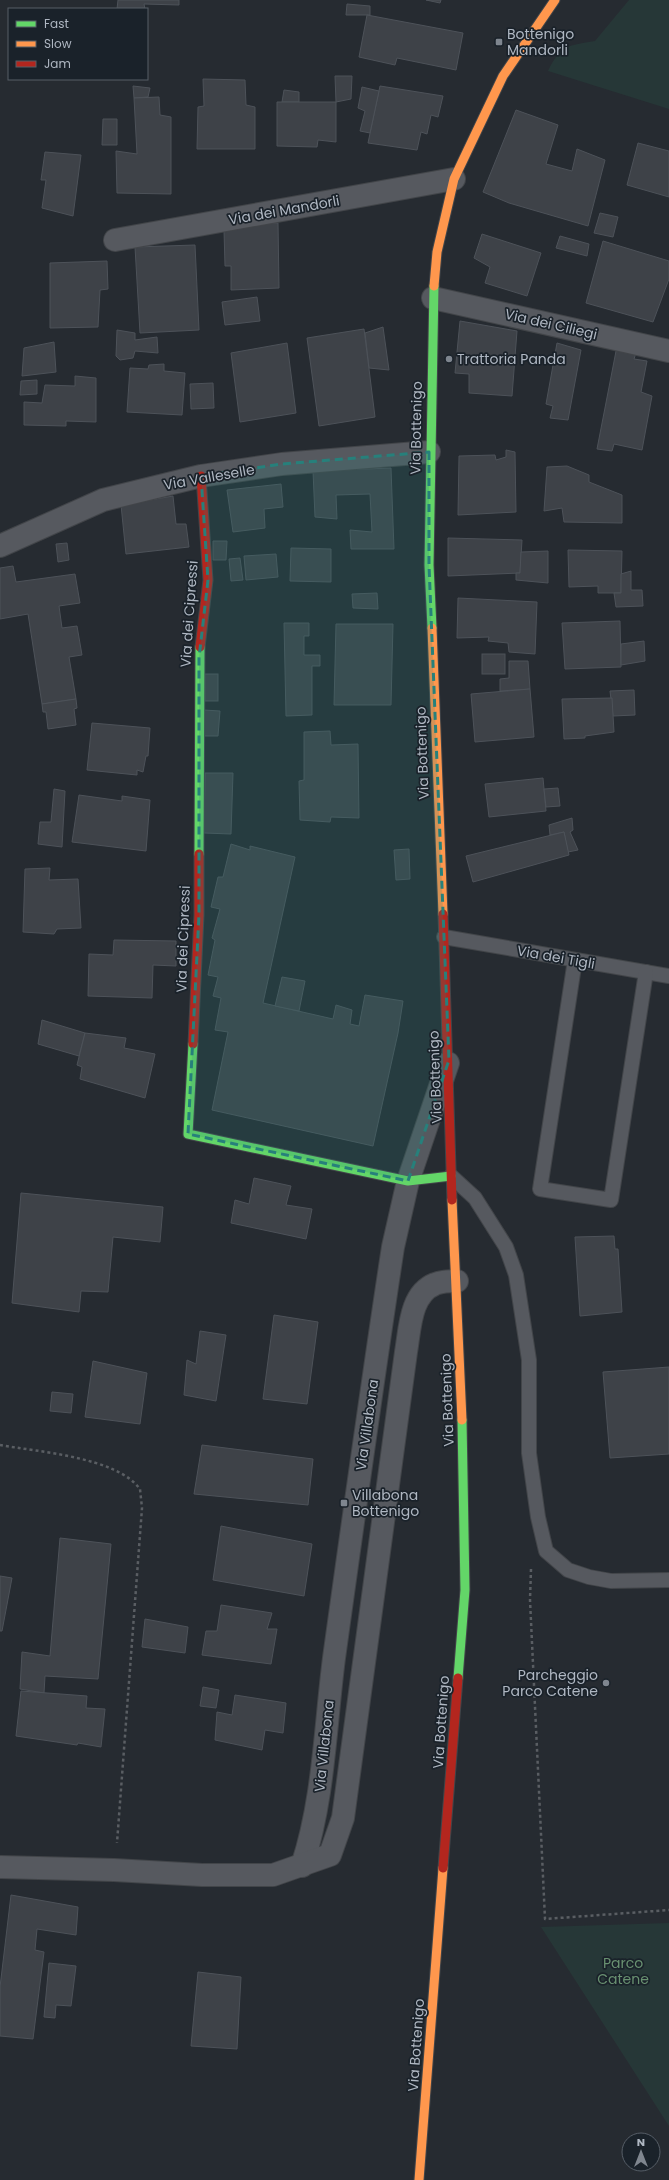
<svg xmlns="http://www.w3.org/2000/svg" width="669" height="2180" font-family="Poppins,sans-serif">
<rect width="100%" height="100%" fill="#262b31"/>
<!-- green -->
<g fill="#263737">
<path d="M 629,0 L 669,0 L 669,109 L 548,71 C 561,44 568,46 595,41 Z"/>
<polygon points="669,1923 669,2126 541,1927"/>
</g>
<!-- building -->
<g fill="#3e4248" stroke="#4d5259">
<polygon points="118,0 179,0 179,5 144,4 145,9 117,9"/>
<polygon points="426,0 441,0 440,3"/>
<polygon points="347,4 370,6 370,15 346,15"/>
<polygon points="367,15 463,33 456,70 397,58 395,65 359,57"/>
<polygon points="335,76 352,76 351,99 336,102"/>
<polygon points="203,79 245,80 246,105 255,107 255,149 197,149 198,107 204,106"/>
<polygon points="133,86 150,88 148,97 134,98"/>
<polygon points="380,86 443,96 438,117 431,115 427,134 421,132 417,150 368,143"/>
<polygon points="362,87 379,91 370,133 360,131 365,111 358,108"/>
<polygon points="284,90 299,92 299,102 282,102"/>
<polygon points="159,97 160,115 171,117 171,194 117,193 116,151 137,154 134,98"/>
<polygon points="277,102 336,102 336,142 318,140 317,147 277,146"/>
<polygon points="516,110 558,125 546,164 572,171 577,149 605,160 588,226 509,203 483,192"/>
<polygon points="103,119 117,119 117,145 102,145"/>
<polygon points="638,143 669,151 669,197 627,185"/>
<polygon points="45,152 81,155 73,216 42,208 46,180 41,180"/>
<polygon points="600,213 618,217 613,237 594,233"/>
<polygon points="239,222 278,223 279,288 231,290 231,266 225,266 224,230 239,229"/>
<polygon points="482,234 541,253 527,296 485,283 490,267 474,258"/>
<polygon points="560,236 589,244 587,256 556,248"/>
<polygon points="603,241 669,261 669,279 653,322 586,303"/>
<polygon points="195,245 199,330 140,333 135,247"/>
<polygon points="107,261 108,289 100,290 98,327 50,328 50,263"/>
<polygon points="257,297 260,321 225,325 222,302"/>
<polygon points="460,321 517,331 512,396 469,393 469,374 455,373"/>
<polygon points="383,327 389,370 369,368 365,333"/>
<polygon points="364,329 375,417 319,426 307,338"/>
<polygon points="117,330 135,333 135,340 157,337 158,353 135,351 133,358 120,360 116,356"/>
<polygon points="54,342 56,372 22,376 24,348"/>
<polygon points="287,343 296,413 240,422 231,353"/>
<polygon points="557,343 581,350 568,420 550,418 553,406 546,404"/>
<polygon points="617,346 637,350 634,359 647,361 641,392 652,396 642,450 614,444 612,451 597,449"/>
<polygon points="164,364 164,371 185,373 182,415 127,412 130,368 148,369 149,365"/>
<polygon points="75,376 96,378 96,422 66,421 66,426 24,425 24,402 42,403 45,385 75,386"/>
<polygon points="37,380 37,394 20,395 21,381"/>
<polygon points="213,383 214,408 191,409 190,384"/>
<polygon points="506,450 515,452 516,512 458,515 459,456 495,455 496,460 506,457"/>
<polygon points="567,466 589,475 589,482 622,495 622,523 564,522 562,508 544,511 547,467"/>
<polygon points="391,468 394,549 351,549 350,530 372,532 370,494 336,495 337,519 315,517 313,471"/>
<polygon points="281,484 283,507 264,509 265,528 233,532 227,490"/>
<polygon points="173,496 176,524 186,524 189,547 126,554 121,505"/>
<polygon points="448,538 522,540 520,573 448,576"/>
<polygon points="213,541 227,541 226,560 213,560"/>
<polygon points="67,543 69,560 58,562 56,544"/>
<polygon points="291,548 331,549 331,582 290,581"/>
<polygon points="568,550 622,551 621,593 598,593 598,586 569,587"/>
<polygon points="548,551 548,583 516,580 516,573 520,573 521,552"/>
<polygon points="276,554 278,577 246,580 244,556"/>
<polygon points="240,558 243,580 231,581 229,559"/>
<polygon points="13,566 16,582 75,574 80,603 59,606 62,628 77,626 82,655 69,657 76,699 42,704 28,614 0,619 0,568"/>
<polygon points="631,571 631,590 642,590 643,606 616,607 614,593 621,593 621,574"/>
<polygon points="377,593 378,609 353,608 352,594"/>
<polygon points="458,598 537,602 535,654 509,652 508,643 488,641 489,637 457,638"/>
<polygon points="620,621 621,667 565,669 562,623"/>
<polygon points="284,623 309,623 309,636 304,636 304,655 320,655 320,666 312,666 312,715 286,716"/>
<polygon points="336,624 393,624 391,705 334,705"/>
<polygon points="644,641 645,661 621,665 621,644"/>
<rect x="482" y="654" width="23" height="20"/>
<polygon points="509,661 528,661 530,689 500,691 500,679 509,678"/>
<rect x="205" y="674" width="13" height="27"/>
<polygon points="530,689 534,737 475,742 471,694"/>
<polygon points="634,690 635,715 613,716 610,691"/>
<polygon points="612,698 614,732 585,736 585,738 564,739 562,699"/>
<polygon points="76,699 77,708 74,709 76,725 48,729 46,712 43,712 42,704"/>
<polygon points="204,710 220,711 218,736 204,736"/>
<polygon points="92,723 150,728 148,756 146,756 143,772 137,770 137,775 87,770"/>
<polygon points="330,731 331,745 358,744 359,818 331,817 330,822 300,820 299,781 304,780 304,732"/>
<polygon points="205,773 233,773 231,834 204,833"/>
<polygon points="543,778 546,811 489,817 485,784"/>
<polygon points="558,788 560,806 546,807 544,789"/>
<polygon points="54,789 65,791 62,847 38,844 40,822 51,822"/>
<polygon points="79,795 122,801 122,796 150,800 146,851 72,842"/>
<polygon points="572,818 573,830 570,832 578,850 568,852 564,832 550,835 549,825"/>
<polygon points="564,832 569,855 473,882 466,856"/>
<polygon points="231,844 250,850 250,846 295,857 263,1003 333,1019 336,1005 352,1010 350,1024 359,1026 365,995 403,1001 398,1033 373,1146 212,1110 228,1032 215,1030 221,998 213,996 218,977 208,975 215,940 212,938 220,909 211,907 218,877 223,877"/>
<polygon points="409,849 410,879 396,880 394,850"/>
<polygon points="50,868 49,880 78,879 81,928 57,929 54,934 23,932 25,869"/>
<polygon points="114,940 176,941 176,966 153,965 152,998 88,996 89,954 113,955"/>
<polygon points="282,977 305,981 299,1011 275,1006"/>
<polygon points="42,1020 85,1033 79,1056 38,1044"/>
<polygon points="85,1033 126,1038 124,1048 155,1054 145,1098 80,1079 82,1067 77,1065"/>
<polygon points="254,1178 291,1186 286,1205 312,1209 306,1239 231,1223 235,1200 249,1204"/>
<polygon points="21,1193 163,1207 160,1242 113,1237 108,1292 81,1291 79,1312 12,1303"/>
<polygon points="614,1236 615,1249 618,1249 622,1312 580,1316 575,1237"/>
<polygon points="274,1315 318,1322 307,1404 263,1399"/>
<polygon points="200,1331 226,1335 216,1401 184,1395 187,1360 196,1364"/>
<polygon points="93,1361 147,1373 140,1424 85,1417"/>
<polygon points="669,1367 669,1454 610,1458 603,1372"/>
<polygon points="52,1392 73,1394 71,1413 50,1411"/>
<polygon points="202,1445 313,1459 308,1505 194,1494"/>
<polygon points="221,1526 312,1544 304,1596 213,1580"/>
<polygon points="60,1538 111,1544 98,1679 45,1676 44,1693 20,1689 22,1652 50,1656"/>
<polygon points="0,1576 12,1578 2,1631 0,1631"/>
<polygon points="221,1605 272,1613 267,1629 277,1629 271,1664 202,1655 206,1631 217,1631"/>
<polygon points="145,1619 188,1627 185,1653 142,1647"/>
<polygon points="203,1687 219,1690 216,1708 200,1706"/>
<polygon points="21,1691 87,1696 86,1708 105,1709 101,1747 78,1743 77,1745 16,1736"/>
<polygon points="235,1695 286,1703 283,1733 265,1730 262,1750 215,1740 217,1712 232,1715"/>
<polygon points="11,1895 78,1907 76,1935 37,1929 35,1950 44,1952 33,2039 0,2036 0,1987"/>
<polygon points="49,1963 76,1966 71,2006 56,2005 55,2018 44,2017"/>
<polygon points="198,1972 241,1977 237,2049 191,2046"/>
</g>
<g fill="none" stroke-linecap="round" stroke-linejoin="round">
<!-- lane casing -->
<g stroke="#424549" stroke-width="16">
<g id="lane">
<polyline points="444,937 669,976"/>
<polyline points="575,960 540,1189 611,1200 646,972"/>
<polyline points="451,1176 475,1198 506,1247 516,1275 529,1360 529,1453 538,1517 546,1551 568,1570 589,1577 611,1581 669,1580"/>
</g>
</g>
<!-- street casing -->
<g stroke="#424549" stroke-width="24">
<g id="street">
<polyline points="115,240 454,179"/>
<polyline points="433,298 669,351"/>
<polyline points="0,546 103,500 201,476 282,464 429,452"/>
<path d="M 302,1866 C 324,1799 325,1728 334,1658 C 353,1521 372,1384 393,1247 L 408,1181 L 448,1063"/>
<path d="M 0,1867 L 114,1870 L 202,1875 L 273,1875 L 330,1855 L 343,1818 L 406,1352 C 410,1329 410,1294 435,1284 C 442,1281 451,1281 457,1281"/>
</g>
</g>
<!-- fast casing -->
<g stroke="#424549" stroke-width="11">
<g id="fast">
<polyline points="432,628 429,565 434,286"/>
<polyline points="199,854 200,647"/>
<polyline points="193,1044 188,1134 408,1181 451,1176"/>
<polyline points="458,1678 465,1590 462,1420"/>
</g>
</g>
<!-- slow casing -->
<g stroke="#424549" stroke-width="11">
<g id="slow">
<polyline points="434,286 437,252 454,179 503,76 555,0"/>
<polyline points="432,628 443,914"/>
<polyline points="452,1200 462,1420"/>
<polyline points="419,2180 443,1868"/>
</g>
</g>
<!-- jam casing -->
<g stroke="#424549" stroke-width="11">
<g id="jam">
<polyline points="200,647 208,580 201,476"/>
<polyline points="443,914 452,1200"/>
<polyline points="193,1044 199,915 199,854"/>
<polyline points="443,1868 458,1678"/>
</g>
</g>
<!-- path -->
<g stroke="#5a5e63" stroke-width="2.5" stroke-dasharray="3 3" stroke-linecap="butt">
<path d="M 0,1445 C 39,1452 116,1457 140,1489 L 142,1508 L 117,1843"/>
<polyline points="531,1569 530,1600 545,1919 669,1910"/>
</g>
<!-- lane -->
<use href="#lane" stroke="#56595f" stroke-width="14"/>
<!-- street -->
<use href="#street" stroke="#56595f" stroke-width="22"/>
<!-- fast -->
<use href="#fast" stroke="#63d668" stroke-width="9"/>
<!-- slow -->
<use href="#slow" stroke="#ff974d" stroke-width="9"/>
<!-- jam -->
<use href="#jam" stroke="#b3261e" stroke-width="9"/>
</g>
<!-- marked area -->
<path fill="#27807b" fill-opacity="0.2" stroke="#27807b" stroke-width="3" stroke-dasharray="8 5" stroke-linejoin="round" d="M 429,452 L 429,565 L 449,1060 L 408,1181 L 188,1134 L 199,915 L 199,658 L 208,580 L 201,476 L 282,464 Z"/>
<!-- markers -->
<g fill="#7f868f" stroke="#1a222a" stroke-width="1.5">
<rect x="495" y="38" width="8" height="8" rx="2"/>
<circle cx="449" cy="359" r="4"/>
<rect x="340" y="1499" width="8" height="8" rx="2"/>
<circle cx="606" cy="1683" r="4"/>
</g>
<g text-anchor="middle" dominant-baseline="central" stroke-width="3.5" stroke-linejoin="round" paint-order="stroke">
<!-- poi labels -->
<g font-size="14" fill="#afb7c2" stroke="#1a222a" text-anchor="start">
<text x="507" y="34">Bottenigo<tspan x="507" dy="16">Mandorli</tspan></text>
<text x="457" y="359">Trattoria Panda</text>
<text x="352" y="1495">Villabona<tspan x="352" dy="16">Bottenigo</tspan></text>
<text x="598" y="1675" text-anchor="end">Parcheggio<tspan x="598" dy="16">Parco Catene</tspan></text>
</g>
<!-- street labels -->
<g font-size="14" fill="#afb7c2" stroke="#1a222a">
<text transform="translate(284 210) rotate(-10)">Via dei Mandorli</text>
<text transform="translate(551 324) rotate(13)">Via dei Ciliegi</text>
<text transform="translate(416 428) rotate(-89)">Via Bottenigo</text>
<text transform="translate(209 477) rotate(-10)">Via Valleselle</text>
<text transform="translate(189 614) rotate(-86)">Via dei Cipressi</text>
<text transform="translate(422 753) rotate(-92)">Via Bottenigo</text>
<text transform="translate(183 939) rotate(-88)">Via dei Cipressi</text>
<text transform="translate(556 957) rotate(10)">Via dei Tigli</text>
<text transform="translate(435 1077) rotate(-92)">Via Bottenigo</text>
<text transform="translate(447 1400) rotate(-92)">Via Bottenigo</text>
<text transform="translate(367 1425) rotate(-82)">Via Villabona</text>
<text transform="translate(441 1722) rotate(-86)">Via Bottenigo</text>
<text transform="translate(324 1746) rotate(-84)">Via Villabona</text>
<text transform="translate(416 2045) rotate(-86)">Via Bottenigo</text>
</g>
<!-- park labels -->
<g font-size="14" fill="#699171" stroke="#1a222a">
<text x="623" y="1963">Parco<tspan x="623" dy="16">Catene</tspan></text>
</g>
</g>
<!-- legend -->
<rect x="8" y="8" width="140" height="72" fill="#1a222a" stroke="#565e67"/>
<rect x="16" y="21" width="20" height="6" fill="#63d668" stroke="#565e67"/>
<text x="44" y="28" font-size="12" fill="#afb7c2">Fast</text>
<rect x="16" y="41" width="20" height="6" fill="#ff974d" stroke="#565e67"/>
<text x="44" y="48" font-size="12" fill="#afb7c2">Slow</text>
<rect x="16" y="61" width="20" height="6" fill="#b3261e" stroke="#565e67"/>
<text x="44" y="68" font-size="12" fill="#afb7c2">Jam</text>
<!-- north arrow -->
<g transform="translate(641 2152)"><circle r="19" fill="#1a222a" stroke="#565e67"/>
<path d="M0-3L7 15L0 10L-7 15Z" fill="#7f868f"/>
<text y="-6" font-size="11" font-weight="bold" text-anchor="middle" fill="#afb7c2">N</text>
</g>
</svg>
